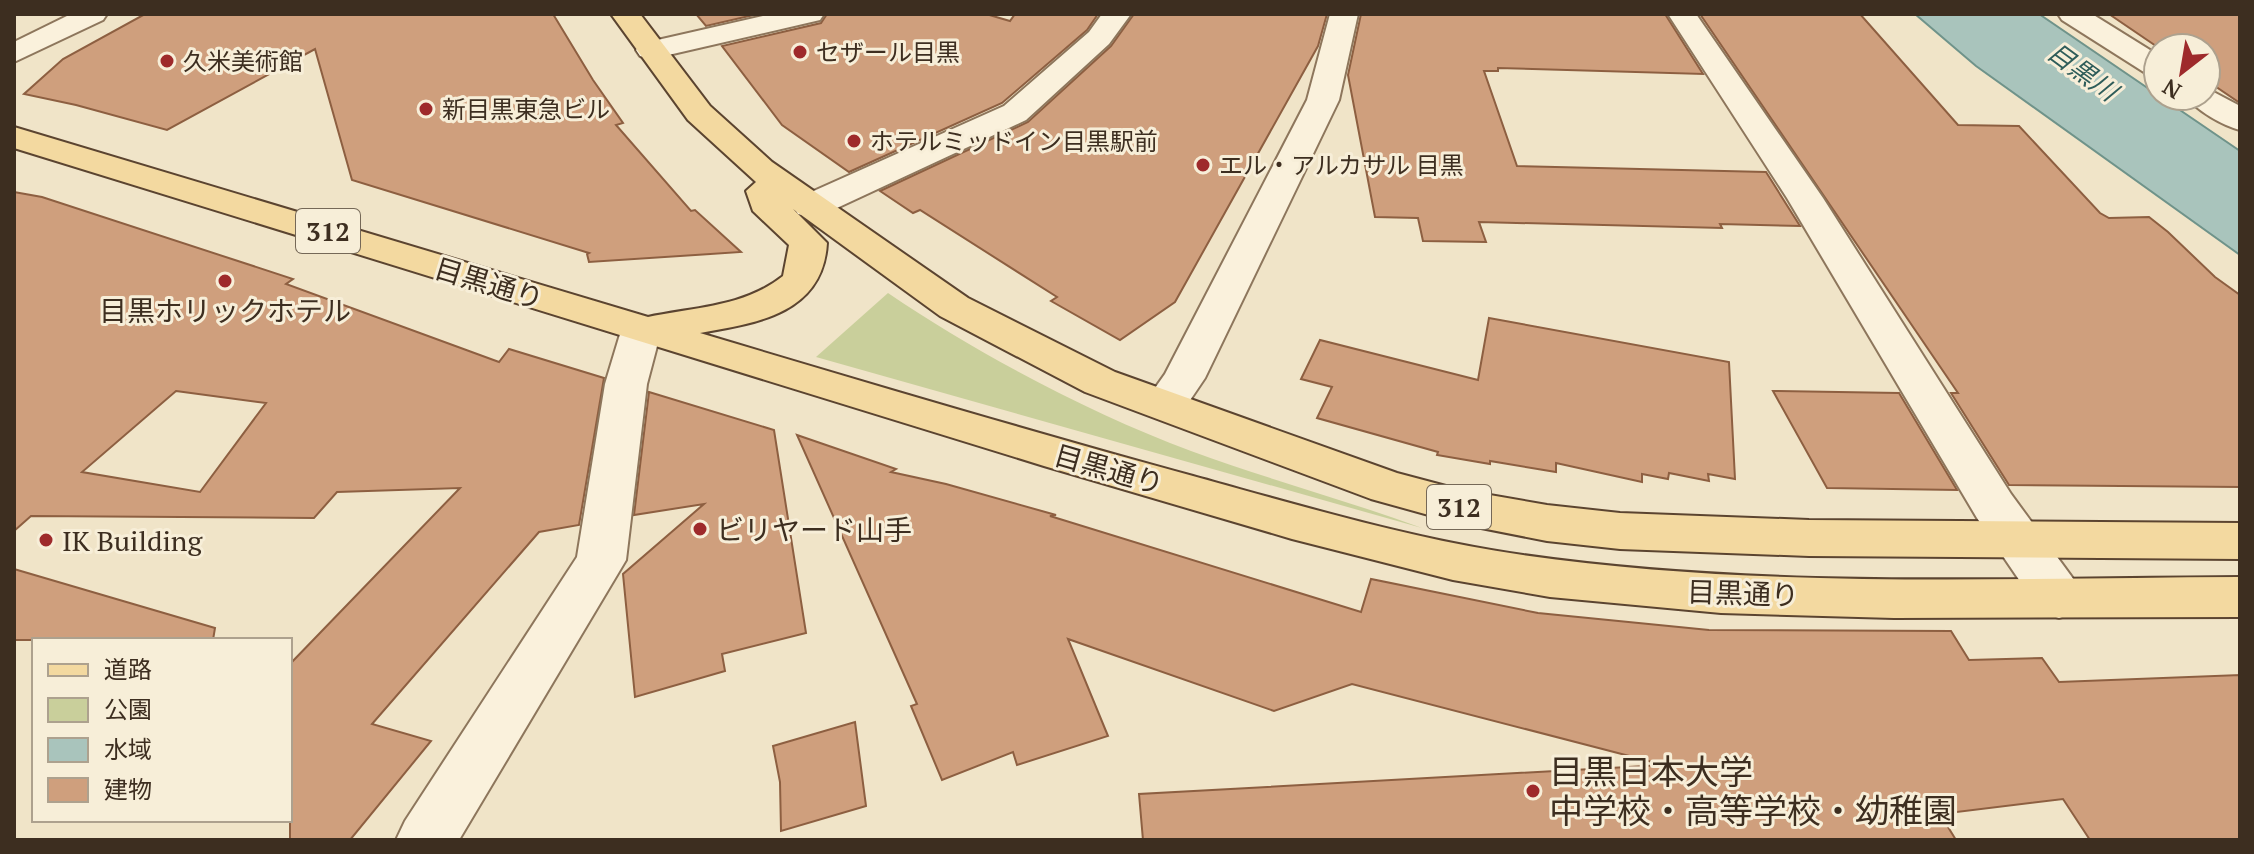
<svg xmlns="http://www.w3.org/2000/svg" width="2254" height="854" font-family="'PT Serif','Noto Sans JP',serif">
<rect width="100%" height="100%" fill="#f0e4c8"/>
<!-- green -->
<path fill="#c9cf9b" d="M 888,293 C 978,354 1089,413 1191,451 C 1267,479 1346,500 1422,528 L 816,357 Z"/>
<!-- water -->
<polygon fill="#a9c4bc" stroke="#6f938a" stroke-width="2" points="1915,14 2039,14 2240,151 2240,255 1976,66"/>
<!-- building -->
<g fill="#cf9f7d" stroke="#8d5f41" stroke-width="2" fill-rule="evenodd">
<polygon points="145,14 553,14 593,80 623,123 616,125 691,211 695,210 741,252 589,262 587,254 589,253 352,180 315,49 167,130 76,105 24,94 63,59"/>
<polygon points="696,14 758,14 706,26"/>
<polygon points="827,14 986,14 1010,21 1015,14 1098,14 1087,30 1002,103 849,172 782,125 722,46 821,23"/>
<polygon points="1134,14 1327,14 1318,46 1175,302 1120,340 1051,301 1057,297 920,210 913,213 880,191 1028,122 1111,46"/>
<polygon points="1361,14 1665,14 1703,74 1498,68 1498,71 1484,71 1517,166 1766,172 1800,226 1720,224 1722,228 1479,222 1486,242 1423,241 1418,218 1375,217 1348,75"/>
<polygon points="1700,14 1860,14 1958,125 2019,126 2100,213 2109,218 2149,217 2168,232 2215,277 2240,295 2240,487 2009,485 1951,393 1958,393"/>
<polygon points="2109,14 2240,14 2240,103 2206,80 2206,48 2159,48"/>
<path d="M 14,192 L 42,197 L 293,279 L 286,284 L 499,362 L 509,349 L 604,378 L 579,525 L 539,532 L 372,724 L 431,741 L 350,840 L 290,840 L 290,664 L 460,488 L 337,492 L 314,518 L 31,516 L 14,531 ZM 176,391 L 266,403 L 200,492 L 82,472 Z"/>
<polygon points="1489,318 1729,362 1735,479 1708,474 1709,481 1669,473 1668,479 1642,474 1642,482 1556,463 1556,472 1490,461 1490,464 1437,455 1438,452 1317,418 1332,387 1301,379 1320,340 1478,380"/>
<polygon points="1773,391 1899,393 1957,490 1827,488"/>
<polygon points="649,392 774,430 806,633 722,654 725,671 635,697 623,574 704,504 634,515"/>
<polygon points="797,435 896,469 891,472 946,484 1056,515 1050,516 1361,612 1371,579 1538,613 1709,630 1951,631 1969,660 2042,658 2059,682 2240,675 2240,840 2090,840 2063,799 1940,814 1956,840 1143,840 1139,794 1664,765 1352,684 1274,711 1068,639 1108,736 1017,765 1013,752 942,780 911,706 917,704"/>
<polygon points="14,569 215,628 213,640 14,640"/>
<polygon points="855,722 866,806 781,831 780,782 773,746"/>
</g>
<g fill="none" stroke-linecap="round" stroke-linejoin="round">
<!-- minor casing -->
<g stroke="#8d765c" stroke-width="4">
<g id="minor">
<polygon points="772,14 824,14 820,20 651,59 640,56 636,50 640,44"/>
<polygon points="1102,14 1131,14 1109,44 1026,120 824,214 811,217 798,214 793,206 798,198 1004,106 1089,32"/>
<polygon points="1330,14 1358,14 1339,100 1205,378 1180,415 1165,419 1150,415 1143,405 1165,374 1307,100"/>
<polygon points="1668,14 1696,14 1823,198 2011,494 2077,584 2084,598 2077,612 2059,618 2041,612 1977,518 1787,198"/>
<polygon points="2058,14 2092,14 2158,55 2158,77 2147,74 2062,20"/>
<path d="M 2206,88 L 2240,106 L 2240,130 C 2222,125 2197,111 2186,96 L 2206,96 Z"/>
<polygon points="641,318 655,322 661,331 647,384 626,560 459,840 396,840 405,821 577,557 605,384 621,331 627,322"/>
</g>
</g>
<!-- tertiary casing -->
<g stroke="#8d765c" stroke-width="4">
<polygon id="tertiary" points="71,14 107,14 103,20 14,62 14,42"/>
</g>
<!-- primary casing -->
<g stroke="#5b4430" stroke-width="4">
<path id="primary" d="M 611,14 L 640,14 L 710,106 L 772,162 L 968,298 L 1115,372 L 1397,473 L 1461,490 L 1547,505 L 1620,513 L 1809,520 L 2240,523 L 2240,559 L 1809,556 L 1620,549 L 1547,541 L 1461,524 L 1371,499 L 1085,392 L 940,316 L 793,209 L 827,243 C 823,313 758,323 700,333 C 864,382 1028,431 1193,476 C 1302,506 1411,539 1523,555 C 1760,589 2001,578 2240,577 L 2240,617 L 1894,618 L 1721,613 L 1550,597 L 1453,580 L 1292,539 L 1044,466 L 14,148 L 14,127 L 648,317 C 694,307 744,307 783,276 L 789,245 L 753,211 L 746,191 L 756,182 L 688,120 Z"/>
</g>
<!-- minor -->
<use href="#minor" fill="#faf1dc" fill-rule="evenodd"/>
<!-- tertiary -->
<use href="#tertiary" fill="#faf1dc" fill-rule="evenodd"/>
<!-- primary -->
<use href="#primary" fill="#f3d9a0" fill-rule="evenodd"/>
</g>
<!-- markers -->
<g fill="#9e2a2b" stroke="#f7eed8" stroke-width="3">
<circle cx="800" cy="52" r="8"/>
<circle cx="167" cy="61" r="8"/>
<circle cx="426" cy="109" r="8"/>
<circle cx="854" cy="141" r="8"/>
<circle cx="1203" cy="165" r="8"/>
<circle cx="225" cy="281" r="8"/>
<circle cx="700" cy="529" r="8"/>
<circle cx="46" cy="540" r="8"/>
<circle cx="1533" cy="791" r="8"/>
</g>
<g text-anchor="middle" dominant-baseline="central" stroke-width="6" stroke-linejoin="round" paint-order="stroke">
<!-- far-poi labels -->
<g font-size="24" fill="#3d2e20" stroke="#f7eed8" text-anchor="start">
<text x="816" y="52">セザール目黒</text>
<text x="183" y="61">久米美術館</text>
<text x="442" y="109">新目黒東急ビル</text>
<text x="870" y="141">ホテルミッドイン目黒駅前</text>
<text x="1219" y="165">エル・アルカサル 目黒</text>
</g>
<!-- far-water labels -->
<g font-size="26" font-style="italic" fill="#2f5d5a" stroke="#f7eed8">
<text transform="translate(2083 71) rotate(36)">目黒川</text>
</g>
<!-- shield labels -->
<g fill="#f7eed8" stroke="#756857" stroke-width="2">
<rect x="296" y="209" width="64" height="44" rx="6"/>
<rect x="1427" y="485" width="64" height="44" rx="6"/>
</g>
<g font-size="26" font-weight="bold" fill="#3d2e20">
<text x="328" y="231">312</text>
<text x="1459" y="507">312</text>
</g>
<!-- street labels -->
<g font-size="28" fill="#3d2e20" stroke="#f7eed8">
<text transform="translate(489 283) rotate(17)">目黒通り</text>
<text transform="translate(1109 469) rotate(16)">目黒通り</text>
<text transform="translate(1743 593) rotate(2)">目黒通り</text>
</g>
<!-- poi labels -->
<g font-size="28" fill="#3d2e20" stroke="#f7eed8" text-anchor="start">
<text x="225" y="310" text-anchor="middle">目黒ホリックホテル</text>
<text x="716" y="529">ビリヤード山手</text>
<text x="62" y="540">IK Building</text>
</g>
<!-- near-poi labels -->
<g font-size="34" fill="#3d2e20" stroke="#f7eed8" text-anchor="start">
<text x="1549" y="771">目黒日本大学<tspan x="1549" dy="39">中学校・高等学校・幼稚園</tspan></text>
</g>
</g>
<!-- border -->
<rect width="2254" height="854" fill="none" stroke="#3d2e20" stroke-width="32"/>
<!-- legend -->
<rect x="32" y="638" width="260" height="184" fill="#f7eed8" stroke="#ada18e" stroke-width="2"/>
<rect x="48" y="664" width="40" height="12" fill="#f3d9a0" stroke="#ada18e" stroke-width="2"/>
<text x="104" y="678" font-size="24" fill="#3d2e20">道路</text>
<rect x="48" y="698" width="40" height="24" fill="#c9cf9b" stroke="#ada18e" stroke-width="2"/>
<text x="104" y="718" font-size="24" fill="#3d2e20">公園</text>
<rect x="48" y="738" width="40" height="24" fill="#a9c4bc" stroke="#ada18e" stroke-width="2"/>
<text x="104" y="758" font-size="24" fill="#3d2e20">水域</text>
<rect x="48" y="778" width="40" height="24" fill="#cf9f7d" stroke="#ada18e" stroke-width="2"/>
<text x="104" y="798" font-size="24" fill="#3d2e20">建物</text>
<!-- north arrow -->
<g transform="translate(2182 72) rotate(211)"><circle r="38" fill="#f7eed8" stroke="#ada18e" stroke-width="2"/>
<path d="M0-6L14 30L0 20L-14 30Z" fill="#9e2a2b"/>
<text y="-12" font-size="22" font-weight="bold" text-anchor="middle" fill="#3d2e20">N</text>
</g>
</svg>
